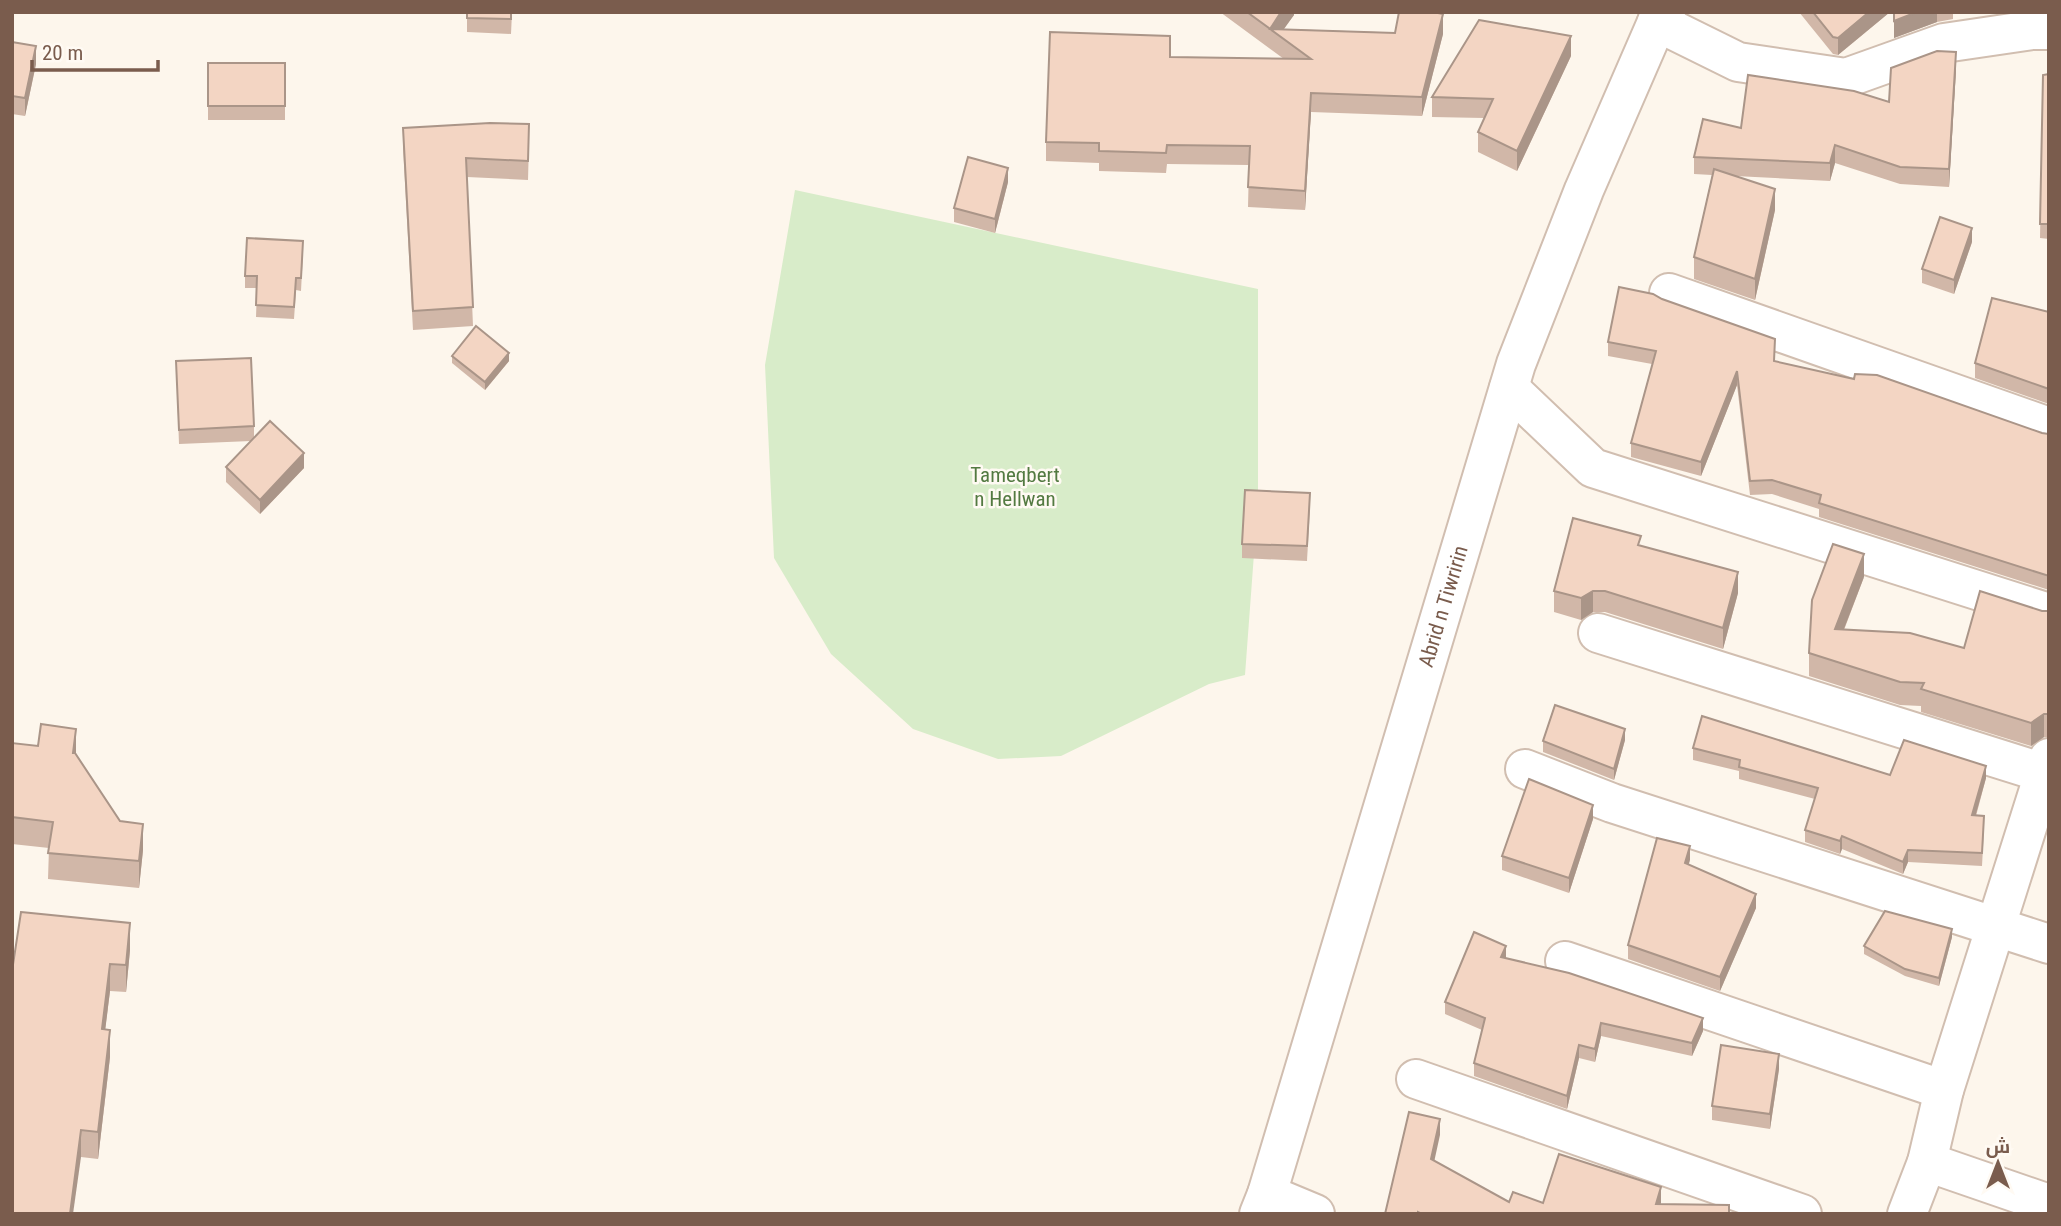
<svg xmlns="http://www.w3.org/2000/svg" width="2061" height="1226" font-family="'Roboto Condensed',Cairo,sans-serif">
<rect width="100%" height="100%" fill="#fdf6ec"/>
<!-- green -->
<polygon fill="#d8ecc9" points="795,190 1258,289 1258,500 1245,675 1209,684 1061,756 998,759 913,729 831,654 774,558 765,365"/>
<g fill="none" stroke-linecap="round" stroke-linejoin="round">
<!-- minor casing -->
<g stroke="#d1beb0" stroke-width="42">
<g id="minor">
<polyline points="1657,22 1738,62 1846,78 1944,43 2032,30 2049,30"/>
<polyline points="1669,293 2049,427"/>
<polyline points="1509,388 1593,468 2049,613"/>
<polyline points="1598,633 2044,773"/>
<polyline points="1525,769 1612,803 2049,944"/>
<polyline points="1565,961 1944,1090"/>
<polyline points="1416,1079 1802,1214"/>
<polyline points="1927,1162 2049,1204"/>
<polyline points="1267,1194 1315,1214"/>
<path id="s1" d="M 1259,1214 L 1267,1194 L 1516,364 L 1584,190 L 1657,22 L 1666,12"/>
<polyline points="1907,1214 1927,1162 1944,1090 2049,758"/>
</g>
</g>
<!-- minor -->
<use href="#minor" stroke="#fff" stroke-width="38"/>
</g>
<!-- wall -->
<g fill="#d1b7a8">
<polygon points="467,12 512,12 511,34 467,32"/>
<polygon points="1220,12 1294,12 1294,15 1283,29 1443,34 1422,116 1311,112 1305,210 1248,207 1249,165 1167,164 1166,173 1099,171 1099,163 1046,161 1046,142 1170,57 1284,59"/>
<polygon points="1799,12 1890,12 1838,55 1833,54"/>
<polygon points="1894,12 1953,12 1953,19 1937,22 1894,38"/>
<polygon points="12,42 36,64 25,116 12,114"/>
<polygon points="1571,56 1517,171 1478,152 1478,132 1484,118 1432,117 1432,97"/>
<rect x="208" y="63" width="77" height="57"/>
<polygon points="1956,70 1949,187 1900,184 1835,163 1830,181 1735,176 1775,210 1755,300 1694,279 1694,257 1712,175 1694,174 1694,157 1741,128 1889,102"/>
<polygon points="2049,74 2049,239 2040,238 2043,75"/>
<polygon points="403,128 529,143 528,180 467,177 473,326 413,330 403,147"/>
<polygon points="1008,182 995,233 954,222 954,208"/>
<polygon points="1972,242 1954,294 1922,283 1922,269"/>
<polygon points="303,253 301,291 296,290 294,319 256,317 257,288 245,288 245,276"/>
<polygon points="1662,299 1775,361 2042,433 2049,434 2049,590 1819,517 1819,509 1772,494 1750,495 1737,385 1701,476 1631,457 1631,443 1652,364 1608,356 1608,342"/>
<polygon points="2049,312 2049,404 1975,378 1975,363"/>
<polygon points="452,356 509,361 485,390 452,363"/>
<polygon points="176,361 254,426 254,438 304,468 260,514 226,482 226,467 251,441 179,444"/>
<polygon points="1310,507 1307,561 1242,558 1242,544"/>
<polygon points="1641,546 1738,593 1723,649 1605,612 1593,612 1581,620 1554,612 1554,591"/>
<polygon points="1864,577 1844,630 1964,648 2042,611 2049,611 2049,737 2044,737 2031,746 1921,712 1921,706 1900,705 1809,676 1809,653"/>
<polygon points="1625,740 1614,780 1543,752 1543,741"/>
<polygon points="12,743 76,754 120,821 143,850 139,888 48,879 49,848 12,844"/>
<polygon points="1693,748 1890,775 1986,778 1976,816 1984,829 1982,866 1908,862 1903,874 1842,849 1840,854 1805,842 1805,830 1815,799 1739,779 1739,771 1693,760"/>
<polygon points="2049,808 2049,839 2047,838 2047,816"/>
<polygon points="1593,819 1569,893 1502,870 1502,856"/>
<polygon points="1690,860 1688,864 1756,908 1720,991 1628,959 1628,945"/>
<polygon points="1952,937 1939,986 1905,976 1864,954 1864,946"/>
<polygon points="130,950 126,992 110,991 105,1030 110,1057 98,1159 81,1157 12,971"/>
<polygon points="1506,958 1703,1031 1692,1056 1601,1036 1595,1062 1579,1058 1567,1109 1474,1076 1474,1063 1482,1030 1445,1014 1445,1002"/>
<polygon points="1779,1069 1770,1129 1712,1120 1712,1106"/>
</g>
<!-- shaded-wall -->
<g fill="#aa9588">
<polygon points="1281,12 1294,12 1294,15 1279,36 1270,29"/>
<polygon points="1869,12 1890,12 1838,55 1838,38"/>
<polygon points="1917,12 1937,12 1937,22 1894,38 1894,21"/>
<polygon points="1443,14 1443,34 1422,116 1422,97"/>
<polygon points="1571,36 1571,56 1517,171 1517,151"/>
<polygon points="36,46 36,64 25,116 25,98"/>
<polygon points="1956,52 1956,70 1949,187 1949,169"/>
<polygon points="1311,93 1311,112 1305,210 1305,191"/>
<polygon points="1835,145 1835,163 1830,181 1830,163"/>
<polygon points="1008,168 1008,182 995,233 995,219"/>
<polygon points="1775,189 1775,210 1755,300 1755,279"/>
<polygon points="1972,228 1972,242 1954,294 1954,280"/>
<polygon points="509,353 509,361 485,390 485,382"/>
<polygon points="1737,371 1737,385 1701,476 1701,462"/>
<polygon points="304,453 304,468 260,514 260,500"/>
<polygon points="1864,554 1864,577 1835,652 1835,629"/>
<polygon points="1738,572 1738,593 1723,649 1723,628"/>
<polygon points="1593,591 1593,612 1581,620 1581,598"/>
<polygon points="2044,714 2044,737 2031,746 2031,723"/>
<polygon points="76,729 76,756 73,753"/>
<polygon points="1625,729 1625,740 1614,780 1614,769"/>
<polygon points="1986,766 1986,778 1972,828 1972,815"/>
<polygon points="1593,805 1593,819 1569,893 1569,878"/>
<polygon points="143,824 143,850 139,888 139,861"/>
<polygon points="1842,836 1842,849 1840,854 1840,841"/>
<polygon points="1690,846 1690,860 1685,877 1685,863"/>
<polygon points="1908,850 1908,862 1903,874 1903,862"/>
<polygon points="1756,894 1756,908 1720,991 1720,977"/>
<polygon points="130,923 130,950 126,992 126,965"/>
<polygon points="1952,929 1952,937 1939,986 1939,978"/>
<polygon points="1506,946 1506,958 1501,957"/>
<polygon points="110,964 110,991 102,1056 102,1029"/>
<polygon points="1703,1018 1703,1031 1692,1056 1692,1043"/>
<polygon points="1601,1023 1601,1036 1595,1062 1595,1049"/>
<polygon points="110,1030 110,1057 98,1159 98,1132"/>
<polygon points="1579,1045 1579,1058 1567,1109 1567,1096"/>
<polygon points="1779,1054 1779,1069 1770,1129 1770,1114"/>
<polygon points="1440,1119 1440,1135 1431,1176 1431,1159"/>
<polygon points="81,1130 81,1157 73,1214 70,1214"/>
<polygon points="1661,1187 1661,1203 1658,1214 1656,1204"/>
</g>
<!-- building -->
<g fill="#f3d5c3" stroke="#aa9588" stroke-width="2">
<polygon points="467,12 511,12 511,19 467,18"/>
<polygon points="1247,12 1281,12 1270,29 1395,33 1399,12 1433,12 1443,14 1422,97 1311,93 1305,191 1248,187 1250,146 1167,145 1166,153 1099,151 1099,143 1046,142 1050,32 1170,36 1170,57 1311,59"/>
<polygon points="1813,12 1869,12 1838,38 1833,37"/>
<polygon points="1894,12 1917,12 1894,21"/>
<polygon points="1479,20 1571,36 1517,151 1478,132 1493,99 1432,97"/>
<polygon points="12,42 36,46 25,98 12,96"/>
<polygon points="1937,51 1956,52 1949,169 1900,167 1835,145 1830,163 1694,157 1703,119 1741,128 1748,75 1854,91 1889,102 1891,68"/>
<rect x="208" y="63" width="77" height="43"/>
<polygon points="2049,74 2049,224 2040,224 2043,75"/>
<polygon points="490,123 529,124 528,161 466,158 473,307 413,311 403,128"/>
<polygon points="968,157 1008,168 995,219 954,208"/>
<polygon points="1714,169 1775,189 1755,279 1694,257"/>
<polygon points="1940,217 1972,228 1954,280 1922,269"/>
<polygon points="247,238 303,241 301,278 296,278 294,307 256,305 257,276 245,276"/>
<polygon points="1619,287 1653,294 1662,299 1775,339 1774,361 1854,379 1855,374 1877,375 2042,433 2049,434 2049,576 1819,503 1821,495 1772,480 1750,481 1737,371 1701,462 1631,443 1656,351 1608,342"/>
<polygon points="1992,298 2049,312 2049,389 1975,363"/>
<polygon points="476,326 509,353 485,382 452,356"/>
<polygon points="251,358 254,426 179,430 176,361"/>
<polygon points="270,421 304,453 260,500 226,467"/>
<polygon points="1245,490 1310,493 1307,546 1242,544"/>
<polygon points="1573,518 1641,536 1638,545 1738,572 1723,628 1605,591 1593,591 1581,598 1554,591"/>
<polygon points="1833,544 1864,554 1835,629 1910,633 1964,648 1980,591 2042,611 2049,611 2049,714 2044,714 2031,723 1921,689 1924,683 1900,682 1809,653 1812,600"/>
<polygon points="1555,705 1625,729 1614,769 1543,741"/>
<polygon points="1702,716 1890,775 1904,740 1986,766 1972,815 1984,816 1982,853 1908,850 1903,862 1842,836 1840,841 1805,830 1818,788 1739,767 1740,760 1693,748"/>
<polygon points="41,724 76,729 73,753 75,753 120,821 143,824 139,861 48,853 53,822 12,817 12,743 38,746"/>
<polygon points="1529,779 1593,805 1569,878 1502,856"/>
<polygon points="1657,838 1690,846 1685,863 1756,894 1720,977 1628,945"/>
<polygon points="1885,911 1952,929 1939,978 1905,969 1864,946"/>
<polygon points="21,912 130,923 126,965 110,964 102,1029 110,1030 98,1132 81,1130 70,1214 12,1214 12,971"/>
<polygon points="1474,932 1506,946 1501,957 1569,973 1703,1018 1692,1043 1601,1023 1595,1049 1579,1045 1567,1096 1474,1063 1485,1018 1445,1002"/>
<polygon points="1721,1045 1779,1054 1770,1114 1712,1106"/>
<polygon points="1409,1112 1440,1119 1431,1159 1509,1202 1513,1192 1543,1203 1559,1154 1661,1187 1656,1204 1729,1205 1729,1214 1422,1214 1418,1212 1418,1214 1385,1214"/>
</g>
<g text-anchor="middle" dominant-baseline="central" stroke-width="5" stroke-linejoin="round" paint-order="stroke">
<!-- park labels -->
<g font-size="21" fill="#537a41" stroke="#fffaf3">
<text x="1015" y="475">Tameqbeṛt<tspan x="1015" dy="24">n Hellwan</tspan></text>
</g>
<!-- street labels -->
<g font-size="21" fill="#7a5c4d" stroke="#fffaf3">
<text stroke="none"><textPath href="#s1" startOffset="635">Abrid n Tiwririn</textPath></text>
</g>
</g>
<!-- border -->
<rect width="2061" height="1226" fill="none" stroke="#7a5c4d" stroke-width="28"/>
<!-- north arrow -->
<g transform="translate(1998 1163)" stroke="#fffaf3" stroke-width="5" paint-order="stroke">
<path d="M0-5L12 26L0 18L-12 26Z" fill="#7a5c4d"/>
<text y="-10" font-size="19" font-weight="bold" text-anchor="middle" fill="#7a5c4d">ش</text>
</g>
<!-- scale -->
<path d="M32 60v10h126v-10" fill="none" stroke="#7a5c4d" stroke-width="3.5"/>
<text x="42" y="60" font-size="21" fill="#7a5c4d" stroke="#fffaf3" stroke-width="5" paint-order="stroke">20 m</text>
</svg>
